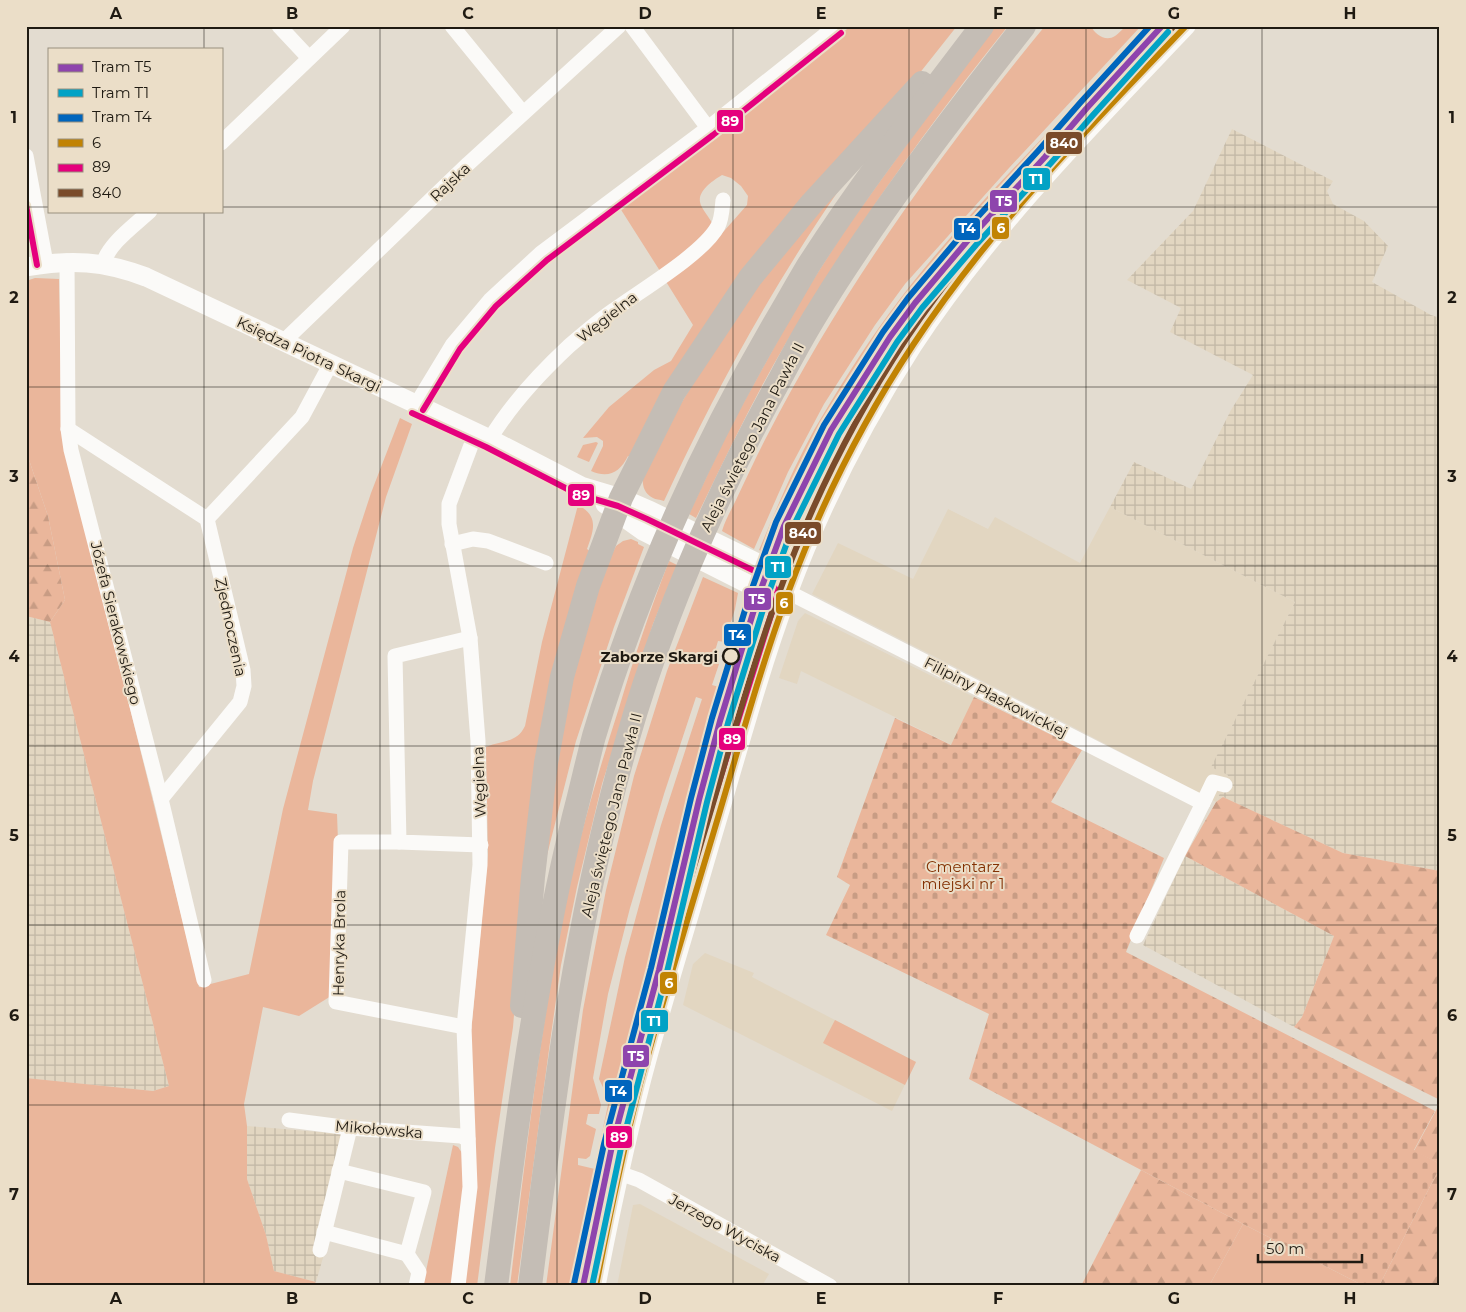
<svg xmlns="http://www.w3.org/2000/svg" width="1466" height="1312" font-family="Montserrat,sans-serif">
<defs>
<pattern id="industrial-grid" width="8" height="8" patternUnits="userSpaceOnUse" patternTransform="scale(1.25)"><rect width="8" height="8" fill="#e2d6c1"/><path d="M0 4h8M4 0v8" fill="none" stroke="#c1b7a5"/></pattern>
<pattern id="forest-firs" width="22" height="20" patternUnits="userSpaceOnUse" patternTransform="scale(1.25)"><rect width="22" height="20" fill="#eab69b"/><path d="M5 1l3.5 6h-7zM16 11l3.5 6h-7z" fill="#c89c84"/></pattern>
<pattern id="cemetery-stones" width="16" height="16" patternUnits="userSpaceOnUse" patternTransform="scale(1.25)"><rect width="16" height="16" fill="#eab69b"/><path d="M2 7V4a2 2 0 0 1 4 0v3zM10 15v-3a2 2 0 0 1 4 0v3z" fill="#c89c84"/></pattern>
</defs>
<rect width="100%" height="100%" fill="#e3dcd0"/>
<!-- built -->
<g fill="#e2d6c1">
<polygon points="1028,162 1038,171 944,272 893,339 857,394 823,452 803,493 777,552 765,548 791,487 812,446 846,387 882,332 934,264"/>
<polygon points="1110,507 1295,602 1212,766 1228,775 1216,802 1071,726 812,594 838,543 913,579 948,509 988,529 995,517 1080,563"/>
<polygon points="805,613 974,697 952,745 801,671 797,684 779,678 798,621"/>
<polygon points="740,620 752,624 722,722 677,915 662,971 650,967 701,752"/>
<polygon points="705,953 754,973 752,977 916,1062 892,1111 683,1005 693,964"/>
<polygon points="640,1204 769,1274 762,1286 617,1286 633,1205"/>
</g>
<!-- industrial -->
<g fill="url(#industrial-grid)">
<polygon points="1232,129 1333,181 1327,191 1333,204 1364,221 1388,246 1372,282 1431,315 1440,318 1440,871 1343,853 1223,797 1216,802 1228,775 1211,767 1295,602 1110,507 1134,462 1191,489 1231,410 1253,375 1170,332 1181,308 1127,280 1193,211"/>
<polygon points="26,616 50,622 169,1086 153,1091 26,1078"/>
<polygon points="1185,856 1334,936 1302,1017 1294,1027 1143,945"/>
<polygon points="247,1126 343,1134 327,1244 316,1282 274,1271 266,1235 247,1179"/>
</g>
<!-- green -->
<g fill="#eab69b">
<path d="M 851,26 L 957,26 L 911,84 L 790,220 L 633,458 L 628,456 C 620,472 609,479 591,471 L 603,446 L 603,441 L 597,437 L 583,438 L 609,407 L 654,370 L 671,361 L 693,325 L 665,280 L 717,239 L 747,205 L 748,196 L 741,186 L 731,178 L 722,175 C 714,180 698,190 700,202 C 701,208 709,217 712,223 L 702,240 L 660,271 L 618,205 Z"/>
<path d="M 995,26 L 1008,26 C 927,127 852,232 786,343 C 753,399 725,459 696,518 L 689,514 L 728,431 L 799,302 L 847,227 L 957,75 Z"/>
<path d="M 1045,26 L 1091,26 C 1095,35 1106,42 1115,36 C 1120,33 1123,27 1129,26 C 1132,25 1137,26 1141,26 L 1009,168 L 905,284 L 875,325 L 824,404 L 788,472 L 754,549 L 722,531 C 725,521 731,510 736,500 C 746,479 756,457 767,436 C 843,288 940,154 1045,26 Z"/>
<path d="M 1092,86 C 1077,103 1064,121 1049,139 C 1012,182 970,220 934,264 C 863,349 806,445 765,548 L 763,552 L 759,550 C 776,510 793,468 814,430 C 837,391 861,352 888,315 C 948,233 1022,160 1092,86 Z"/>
<path d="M 839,190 C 771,289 714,393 664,501 C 659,499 656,500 653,498 C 639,491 643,476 644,464 L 752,287 Z"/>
<polygon points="35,278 59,279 63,438 199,987 249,974 283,809 353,548 371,493 400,418 412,424 386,497 313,781 308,810 337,814 338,841 331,996 299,1016 263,1007 244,1104 247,1126 247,1179 266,1235 274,1271 316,1282 312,1286 26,1286 26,1078 153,1091 169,1086 50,622 65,600 48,516 26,451 26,281"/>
<polygon points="596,442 598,443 589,462 577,457 583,445"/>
<path d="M 578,505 C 599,516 594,530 587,549 L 591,552 L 525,884 L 513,1027 L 495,1148 L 477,1286 L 463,1286 L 471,1032 L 488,855 L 486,747 C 503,740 517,743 525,726 L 542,642 Z"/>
<polygon points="631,539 638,542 638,544 644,547 614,627 576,741 546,859 564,703 593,592 616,546 623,541"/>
<path d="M 669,561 L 677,565 L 653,624 L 602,784 L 577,887 L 561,965 L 551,1035 L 517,1286 L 510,1286 C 526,1152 541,1018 569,886 C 582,826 600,767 619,708 C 634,658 650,610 669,561 Z"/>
<polygon points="703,577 738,593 735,609 725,642 718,641 712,661 719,664 712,685 719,687 690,798 664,912 613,1100 600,1153 598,1152 609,1100 599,1079 625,957 661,825 702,699 696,697 664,794 630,908 608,994 593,1078 601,1105 599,1114 588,1114 586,1124 596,1129 590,1156 586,1159 578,1158 578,1165 595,1169 572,1286 546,1286 583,1010 606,890 634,776 667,671"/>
<polygon points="723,722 726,724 721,772 669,945 702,801"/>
<polygon points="835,1020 916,1062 905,1085 823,1043"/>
<polygon points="453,1145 458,1147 462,1153 464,1189 452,1286 423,1285"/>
<polygon points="1243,1224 1364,1286 1209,1286"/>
</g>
<!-- forest -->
<g fill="url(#forest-firs)">
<polygon points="26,451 48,516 65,600 50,622 26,616"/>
<polygon points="1223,797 1343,853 1440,871 1440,1100 1294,1027 1302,1017 1334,936 1185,856 1216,802"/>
<polygon points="1440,1103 1440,1164 1414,1151"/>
<polygon points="1440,1167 1440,1286 1379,1286"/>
<polygon points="1141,1170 1243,1224 1209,1286 1081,1286"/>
</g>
<!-- cemetery -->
<polygon fill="url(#cemetery-stones)" points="974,697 1082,750 1051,802 1164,858 1126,952 1435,1111 1414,1150 1440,1164 1440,1167 1379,1286 1364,1286 1243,1224 969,1079 989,1014 826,935 850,885 837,877 895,718 951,745"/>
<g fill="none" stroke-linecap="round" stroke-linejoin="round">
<!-- minor -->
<g stroke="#fbfaf8" stroke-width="15">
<polyline points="279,26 309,58"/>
<polyline points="452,26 523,113"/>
<polyline points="632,26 708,128"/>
<polyline points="221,143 343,26"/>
<polyline points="26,156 46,263"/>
<polyline points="67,261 68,429 71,450 161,799 204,980"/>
<path d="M 103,264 C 108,244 135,225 150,211"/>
<polyline points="284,341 468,164 619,26"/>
<polyline points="416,405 453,344 490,300 541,253 708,128 836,26"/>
<polyline points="68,429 207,519 243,670 244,686 240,702 161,799"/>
<path d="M 490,439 C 511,404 539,374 569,346 C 583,334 598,321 614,310 C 640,291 704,253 718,226 C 722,218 722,209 723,200"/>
<polyline points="207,519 302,417 331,363"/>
<polyline points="452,544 473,539 488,541 546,563"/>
<polyline points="788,592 1203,803 1213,782 1225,785"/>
<polyline points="470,638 395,656 399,842 481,845"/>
<polyline points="399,842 341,842 336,1002 464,1027"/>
<polyline points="1137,936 1203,803"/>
<polyline points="289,1120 350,1128 461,1136 468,1139"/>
<polyline points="619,1173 639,1180 830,1286"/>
<polyline points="324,1232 407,1254 424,1192 339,1171"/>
<polyline points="320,1250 350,1128"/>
<polyline points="407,1254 419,1272 416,1286"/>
<polyline points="458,1286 470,1187 464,1027 480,865 478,741 470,638 449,524 449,504 476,432"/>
</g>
<!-- tertiary -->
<g stroke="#fbfaf8" stroke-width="19">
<path d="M 26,267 C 71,259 104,261 146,277 L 490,439 L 581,486 L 621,498 L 651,511 L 768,568 L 779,578 L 788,592"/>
<polyline points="605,504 643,531 760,590 774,593 788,592"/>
<path d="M 755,563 C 778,565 793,553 809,537"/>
<path d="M 596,1286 C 611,1209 627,1132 648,1056 C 667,988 688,920 708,851 C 734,765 757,677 788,593 C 820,507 863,422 913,345 C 990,228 1089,128 1186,26"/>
</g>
<!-- primary -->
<g stroke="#c4bdb5" stroke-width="24">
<polyline points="522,1006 533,877 546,763 562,677 588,586 621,498 674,392 750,278 812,203 922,83"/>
<path d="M 496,1286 C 516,1128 536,971 574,816 C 581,790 587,762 594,736 C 637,592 698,455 773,326 C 785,306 796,286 808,266 C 861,183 922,105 982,26"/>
<path d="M 530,1286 C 553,1102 575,919 627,741 C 663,615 717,493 780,379 C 791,358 802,338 814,318 C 876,216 950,120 1024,26"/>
</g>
<!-- bus-1 casing -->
<g stroke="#ebdec8" stroke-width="10">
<path id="bus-1" d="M 596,1286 C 609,1218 623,1151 640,1084 C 663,999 689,915 714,831 C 738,751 759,671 788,593 C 820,506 862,422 913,345 C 990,228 1089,127 1186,26"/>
</g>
<!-- bus-2 casing -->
<g stroke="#ebdec8" stroke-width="10">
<g id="bus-2">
<polyline points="26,205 37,265"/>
<polyline points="423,410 460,349 496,306 547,260 713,135 841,33"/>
<path d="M 412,413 L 486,447 L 577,494 L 618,506 L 647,519 L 763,575 L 772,584 L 778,593 C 718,784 657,975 611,1170 C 602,1207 595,1246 587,1284"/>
</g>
</g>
<!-- bus-3 casing -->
<g stroke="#ebdec8" stroke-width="10">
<path id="bus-3" d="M 587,1284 C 601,1217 614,1150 632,1083 C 654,998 680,914 705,830 C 729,751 750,671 779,593 C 811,504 854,418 906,339 C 983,225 1079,126 1174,26"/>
</g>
<!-- bus-1 -->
<use href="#bus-1" stroke="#c18304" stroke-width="6"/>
<!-- bus-2 -->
<use href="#bus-2" stroke="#e5007d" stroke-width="6"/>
<!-- bus-3 -->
<use href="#bus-3" stroke="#7a4b2a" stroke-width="6"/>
<!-- tram-1 casing -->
<g stroke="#ebdec8" stroke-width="10">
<polyline id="tram-1" points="583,1286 612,1146 659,970 699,800 720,721 757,600 784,526 831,430 890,337 915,303 969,239 1045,157 1086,109 1162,26"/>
</g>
<!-- tram-2 casing -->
<g stroke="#ebdec8" stroke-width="10">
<polyline id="tram-2" points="592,1286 621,1148 667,972 707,802 728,723 765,603 792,529 839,434 897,342 922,308 976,245 1051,163 1093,115 1168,32"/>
</g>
<!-- tram-3 casing -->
<g stroke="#ebdec8" stroke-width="10">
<polyline id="tram-3" points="574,1284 604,1144 651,968 691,798 712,718 749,597 776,522 824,425 883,332 908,298 963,233 1038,151 1080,103 1150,26"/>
</g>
<!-- tram-1 -->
<use href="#tram-1" stroke="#8e44ad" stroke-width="6"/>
<!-- tram-2 -->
<use href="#tram-2" stroke="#02a2c5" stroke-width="6"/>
<!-- tram-3 -->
<use href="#tram-3" stroke="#0065bd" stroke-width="6"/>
</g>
<!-- grid -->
<path fill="none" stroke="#1f1a12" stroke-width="1" stroke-opacity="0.55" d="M 204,26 L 204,49M 380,26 L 380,1286M 557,26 L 557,1286M 733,26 L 733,1286M 909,26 L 909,1286M 1086,26 L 1086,1286M 1262,26 L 1262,1286M 26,207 L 49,207M 221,207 L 1440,207M 204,211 L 204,1286M 26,387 L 1440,387M 26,566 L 1440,566M 26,746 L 1440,746M 26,925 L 1440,925M 26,1105 L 1440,1105"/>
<!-- markers -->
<circle fill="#ebdec8" stroke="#1f1a12" stroke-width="2.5" cx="731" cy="656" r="8"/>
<g text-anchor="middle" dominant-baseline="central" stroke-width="4" stroke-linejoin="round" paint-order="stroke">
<!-- street labels -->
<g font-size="15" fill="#1f1a12" stroke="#ebdec8">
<text transform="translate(450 182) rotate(-43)">Rajska</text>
<text transform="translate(607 317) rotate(-38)">Węgielna</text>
<text transform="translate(309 354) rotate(25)">Księdza Piotra Skargi</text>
<text transform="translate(752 437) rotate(-63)">Aleja świętego Jana Pawła II</text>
<text transform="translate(116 623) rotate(76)">Józefa Sierakowskiego</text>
<text transform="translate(231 627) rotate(78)">Zjednoczenia</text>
<text transform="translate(996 697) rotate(27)">Filipiny Płaskowickiej</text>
<text transform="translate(479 782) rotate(-92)">Węgielna</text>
<text transform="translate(611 815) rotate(-76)">Aleja świętego Jana Pawła II</text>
<text transform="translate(339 943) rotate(-89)">Henryka Brola</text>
<text transform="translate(379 1129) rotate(5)">Mikołowska</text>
<text transform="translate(725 1228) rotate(29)">Jerzego Wyciska</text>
</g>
<!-- stop labels -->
<g font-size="15" font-weight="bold" fill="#1f1a12" stroke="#ebdec8" text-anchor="end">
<text x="718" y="656">Zaborze Skargi</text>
</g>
<!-- park labels -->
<g font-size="15" fill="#833102" stroke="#ebdec8">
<text x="963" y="866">Cmentarz<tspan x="963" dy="17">miejski nr 1</tspan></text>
</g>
</g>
<g stroke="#ebdec8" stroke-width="2">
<rect x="716" y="109" width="28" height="24" rx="5" fill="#e5007d"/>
<rect x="1045" y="131" width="38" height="24" rx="5" fill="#7a4b2a"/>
<rect x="1022" y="167" width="29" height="24" rx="5" fill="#02a2c5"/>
<rect x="989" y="189" width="29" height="24" rx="5" fill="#8e44ad"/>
<rect x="991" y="216" width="19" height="24" rx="5" fill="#c18304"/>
<rect x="953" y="217" width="28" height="24" rx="5" fill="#0065bd"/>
<rect x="567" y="483" width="28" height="24" rx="5" fill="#e5007d"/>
<rect x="784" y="521" width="38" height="24" rx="5" fill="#7a4b2a"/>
<rect x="764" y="555" width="28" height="24" rx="5" fill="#02a2c5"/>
<rect x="743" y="587" width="29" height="24" rx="5" fill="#8e44ad"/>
<rect x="775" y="591" width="19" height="24" rx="5" fill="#c18304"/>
<rect x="723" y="623" width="29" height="24" rx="5" fill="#0065bd"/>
<rect x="718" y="727" width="28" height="24" rx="5" fill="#e5007d"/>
<rect x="659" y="971" width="19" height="24" rx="5" fill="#c18304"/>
<rect x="640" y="1009" width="29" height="24" rx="5" fill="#02a2c5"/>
<rect x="622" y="1044" width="28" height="24" rx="5" fill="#8e44ad"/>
<rect x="604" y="1079" width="29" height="24" rx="5" fill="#0065bd"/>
<rect x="605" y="1125" width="28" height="24" rx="5" fill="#e5007d"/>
</g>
<g font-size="14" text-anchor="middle" font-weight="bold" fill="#fff">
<text x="730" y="126">89</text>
<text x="1064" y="148">840</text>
<text x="1036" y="184">T1</text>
<text x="1004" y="206">T5</text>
<text x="1001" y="233">6</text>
<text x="967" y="233">T4</text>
<text x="581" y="500">89</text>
<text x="803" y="538">840</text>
<text x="778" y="572">T1</text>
<text x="757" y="604">T5</text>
<text x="784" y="608">6</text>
<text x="737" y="640">T4</text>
<text x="732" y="744">89</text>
<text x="669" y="988">6</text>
<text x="654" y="1026">T1</text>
<text x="636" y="1061">T5</text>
<text x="618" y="1096">T4</text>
<text x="619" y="1142">89</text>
</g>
<!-- border -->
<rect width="1466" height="1312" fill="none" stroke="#ebdec8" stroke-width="55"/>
<!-- legend -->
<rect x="48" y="48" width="175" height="165" fill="#ebdec8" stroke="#99907f"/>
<rect x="58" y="64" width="25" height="8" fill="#8e44ad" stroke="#99907f"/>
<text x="92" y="72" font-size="15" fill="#1f1a12">Tram T5</text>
<rect x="58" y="89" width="25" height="8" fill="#02a2c5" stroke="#99907f"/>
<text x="92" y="98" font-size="15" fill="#1f1a12">Tram T1</text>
<rect x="58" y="114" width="25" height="8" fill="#0065bd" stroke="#99907f"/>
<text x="92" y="122" font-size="15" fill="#1f1a12">Tram T4</text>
<rect x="58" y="139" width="25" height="8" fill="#c18304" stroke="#99907f"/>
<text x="92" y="148" font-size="15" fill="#1f1a12">6</text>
<rect x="58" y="164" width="25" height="8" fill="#e5007d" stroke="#99907f"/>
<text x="92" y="172" font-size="15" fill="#1f1a12">89</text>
<rect x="58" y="189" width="25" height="8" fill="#7a4b2a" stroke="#99907f"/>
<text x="92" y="198" font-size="15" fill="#1f1a12">840</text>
<!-- scale -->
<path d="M1258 1254v8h104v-8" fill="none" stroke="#1f1a12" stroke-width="2.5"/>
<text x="1266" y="1254" font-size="15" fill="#1f1a12" stroke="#ebdec8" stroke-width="4" paint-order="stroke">50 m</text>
<rect x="28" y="28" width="1410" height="1256" fill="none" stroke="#1f1a12" stroke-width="2"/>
<g font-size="16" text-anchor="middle" font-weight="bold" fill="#1f1a12">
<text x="116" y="19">A</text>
<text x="292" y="19">B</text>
<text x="468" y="19">C</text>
<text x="645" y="19">D</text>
<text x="821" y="19">E</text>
<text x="998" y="19">F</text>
<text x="1174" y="19">G</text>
<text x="1350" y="19">H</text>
<text x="14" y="123">1</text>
<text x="1452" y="123">1</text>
<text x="14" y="303">2</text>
<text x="1452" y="303">2</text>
<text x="14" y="482">3</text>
<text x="1452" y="482">3</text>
<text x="14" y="662">4</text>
<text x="1452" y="662">4</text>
<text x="14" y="841">5</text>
<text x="1452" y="841">5</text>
<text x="14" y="1021">6</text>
<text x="1452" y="1021">6</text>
<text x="14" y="1200">7</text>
<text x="1452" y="1200">7</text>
<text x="116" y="1304">A</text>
<text x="292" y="1304">B</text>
<text x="468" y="1304">C</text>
<text x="645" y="1304">D</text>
<text x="821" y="1304">E</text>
<text x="998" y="1304">F</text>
<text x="1174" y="1304">G</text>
<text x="1350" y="1304">H</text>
</g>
</svg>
